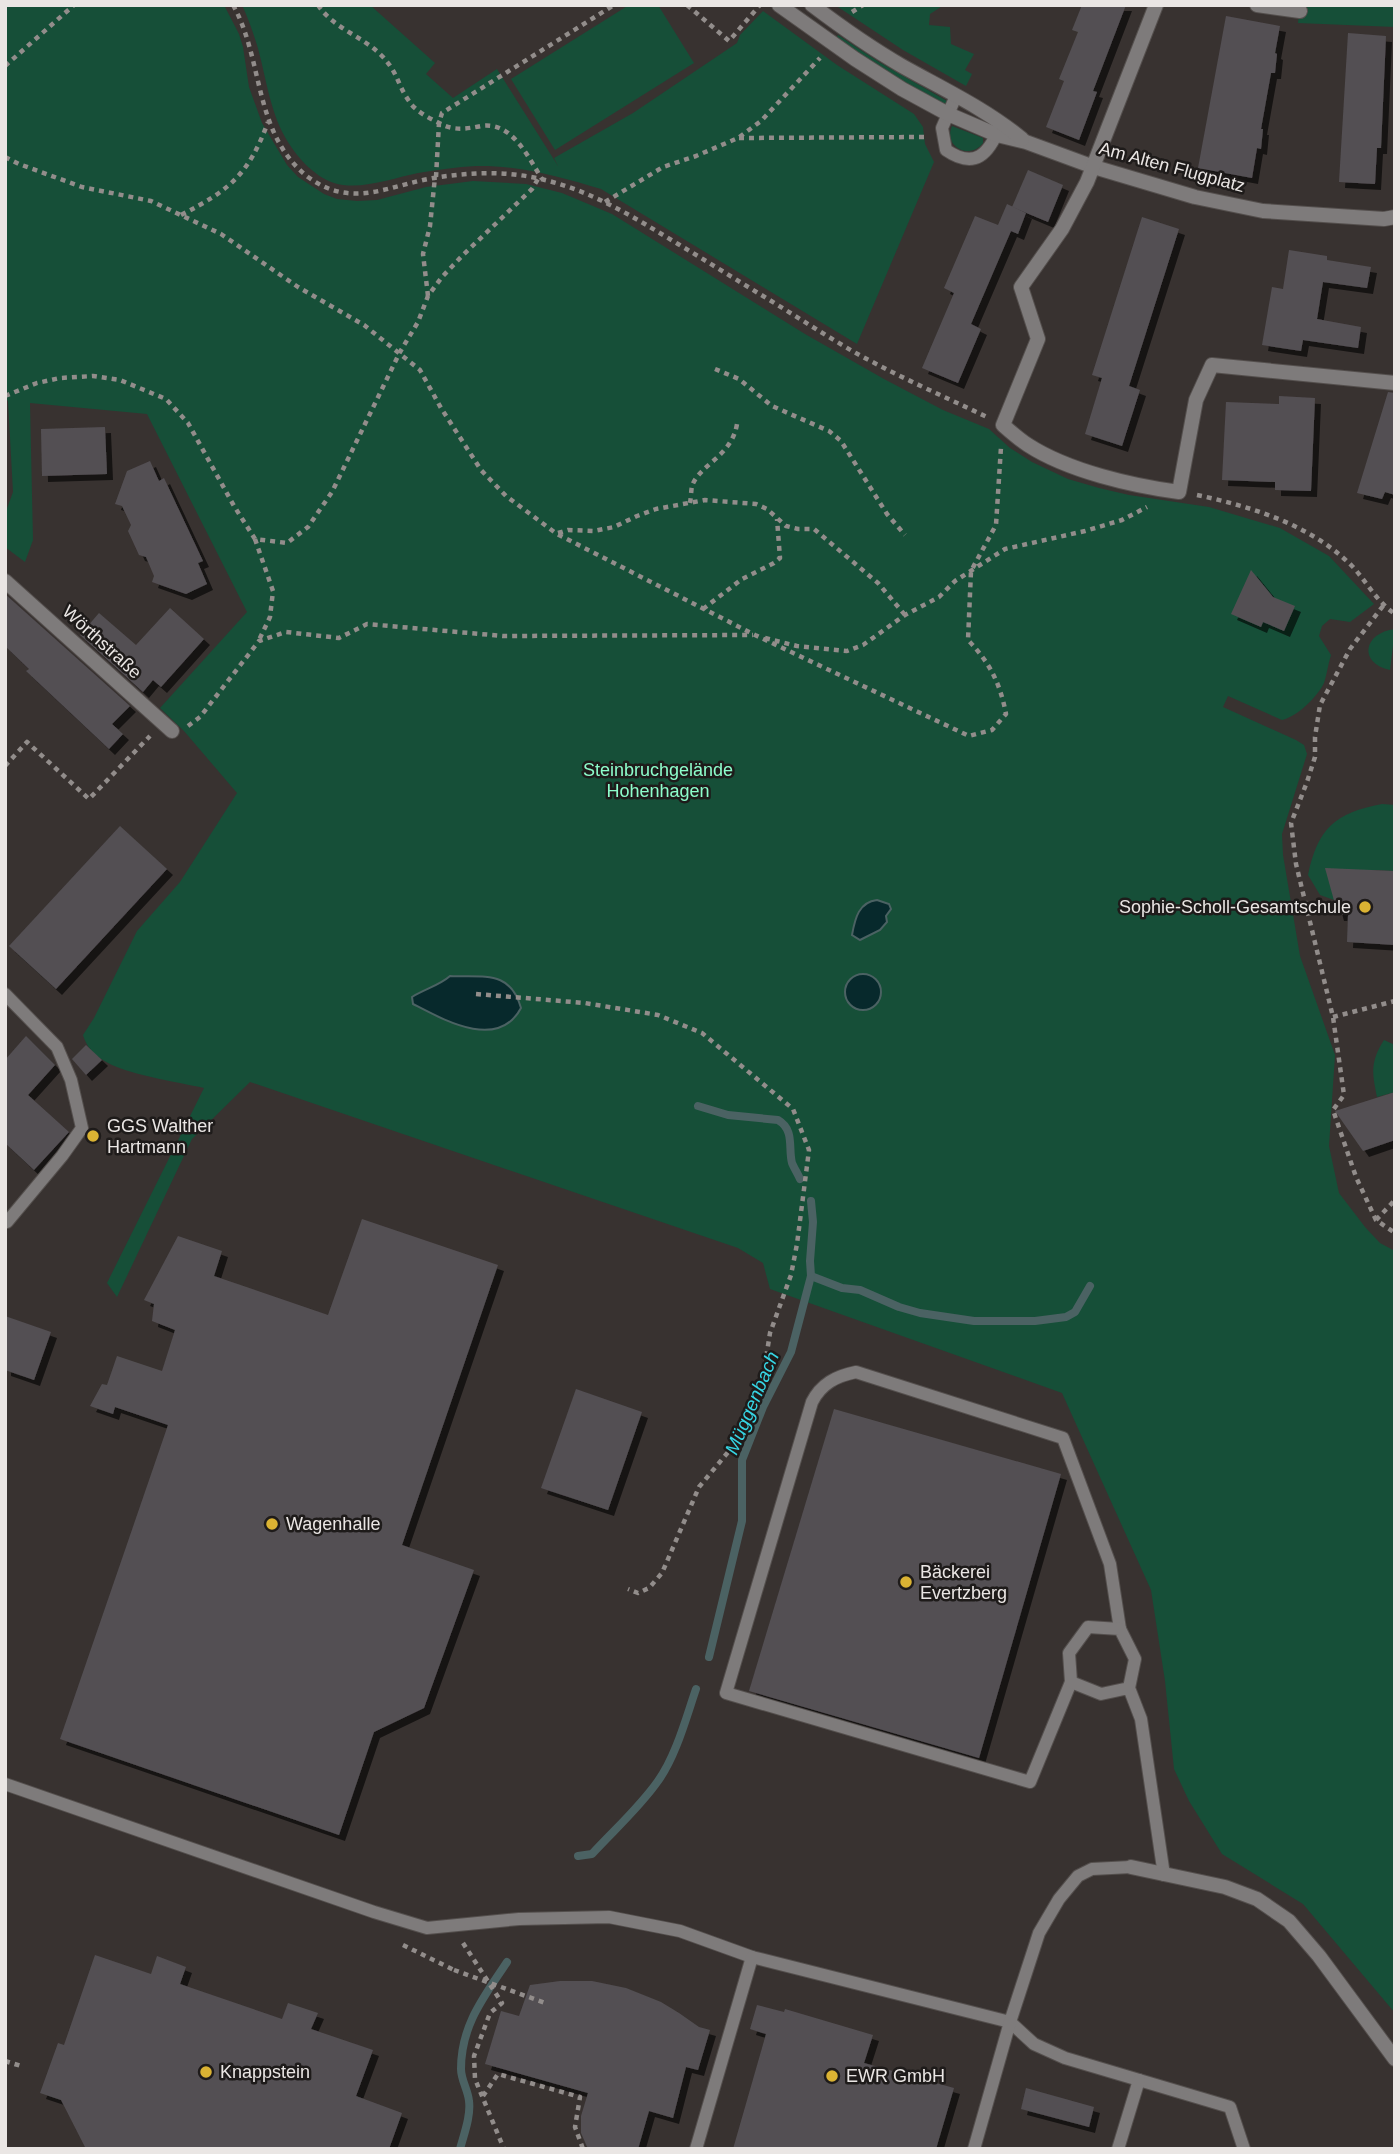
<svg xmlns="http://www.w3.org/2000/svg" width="1400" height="2154" font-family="Helvetica,sans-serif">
<defs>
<filter id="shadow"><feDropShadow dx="6" dy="6" stdDeviation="0" flood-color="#0009"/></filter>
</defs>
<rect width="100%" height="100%" fill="#383230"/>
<!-- green -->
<g fill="#164f38">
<path d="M 5,5 L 224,5 L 239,34 L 243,47 L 249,87 L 262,123 L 287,165 L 298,177 L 324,194 L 337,199 L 357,201 L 377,200 L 426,187 L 473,181 L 526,184 L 562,193 L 612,214 L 805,334 L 884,379 L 943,410 L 989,429 L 1010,448 L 1032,462 L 1068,479 L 1099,488 L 1129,495 L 1209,507 L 1280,528 L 1329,556 L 1374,604 L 1350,622 L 1330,619 L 1322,626 L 1319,636 L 1331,655 C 1328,664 1327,674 1324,683 C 1318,696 1297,717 1282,720 L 1228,696 L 1223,707 L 1296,740 L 1304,745 L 1307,754 L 1282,834 L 1283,855 L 1300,956 L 1335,1055 L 1329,1146 L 1339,1193 L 1365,1227 L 1380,1243 L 1395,1251 L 1395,2013 L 1303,1904 L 1222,1854 L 1189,1801 L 1174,1769 L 1165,1681 L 1151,1590 L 1062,1393 L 770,1289 L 763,1263 L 738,1248 L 250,1082 L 192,1139 L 117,1297 L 107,1283 L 204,1088 C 178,1082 123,1074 103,1060 C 94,1055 86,1046 83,1035 L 94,1018 L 137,931 L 180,882 L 237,793 L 184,731 L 160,708 L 247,612 L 147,414 L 30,403 L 33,540 L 25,562 L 5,547 L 5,514 L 13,492 L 8,401 L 7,400 L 5,383 Z"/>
<path d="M 242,5 L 370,5 L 435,63 L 426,74 L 453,98 L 497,69 L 558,166 L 554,158 L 633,113 L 737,43 L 740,35 L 763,11 L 837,65 L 914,114 L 923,127 L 925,144 L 934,162 L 857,344 L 601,189 C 561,177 519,165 476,166 C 457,167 437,170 418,173 C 393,178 360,191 334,183 C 313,176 295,155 285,137 C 269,108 266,76 257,45 C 253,32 248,18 242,5 Z"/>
<polygon points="629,5 658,5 694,63 555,150 511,79"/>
<polygon points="835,5 944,5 930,14 929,25 950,27 951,44 974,54 965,70 972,74 966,86 903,50"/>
<polygon points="1300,5 1395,5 1395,27 1298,23"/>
<polygon points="838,35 879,62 947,101 944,106 835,40"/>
<path d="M 952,126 L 983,138 L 983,143 C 969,161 943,146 952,126 Z"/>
<path d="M 1395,629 L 1390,670 C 1358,663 1363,633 1395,629 Z"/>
<path d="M 1382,804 L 1395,805 L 1395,871 L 1374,870 L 1334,900 L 1320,895 L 1308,875 C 1318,828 1335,813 1382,804 Z"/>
<path d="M 1384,1040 L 1395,1045 L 1395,1092 L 1377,1097 C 1372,1073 1370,1062 1384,1040 Z"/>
</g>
<!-- water -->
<g fill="#07292c" stroke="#4b6263" stroke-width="2">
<path d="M 877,900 L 889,904 L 891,909 L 886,916 L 887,922 L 880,930 L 860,940 L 852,935 C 855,918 859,902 877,900 Z"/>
<circle cx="863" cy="992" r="18"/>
<path d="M 450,976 C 483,978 510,969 521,1008 C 498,1051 444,1020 413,1004 L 412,997 C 425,989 440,985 450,976 Z"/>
</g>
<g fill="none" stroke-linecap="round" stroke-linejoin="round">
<!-- stream -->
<g stroke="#4b6263" stroke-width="8">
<path d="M 698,1106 L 728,1115 L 778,1120 C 795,1130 788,1148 792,1163 C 794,1168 798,1174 800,1179"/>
<polyline points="811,1276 842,1288 860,1290 899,1307 920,1313 974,1321 1035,1321 1066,1317 1075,1312 1090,1286"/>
<polyline points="709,1657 742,1521 742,1460 763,1407 791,1352 811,1276 810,1261 813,1222 811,1201"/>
<path d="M 578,1856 L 592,1854 C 614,1830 639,1808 658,1781 C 676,1756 686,1718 696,1689"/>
<path d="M 460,2149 C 464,2134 471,2116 469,2101 C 468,2090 461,2080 461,2069 C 461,2025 484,1997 507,1962"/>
</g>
</g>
<!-- building -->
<g fill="#534f53" filter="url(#shadow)">
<polygon points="1082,5 1126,5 1093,91 1097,92 1079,140 1046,127 1064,81 1059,79 1078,32 1072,30"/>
<polygon points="1226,16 1280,26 1275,53 1277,54 1275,73 1271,73 1261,129 1263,129 1261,149 1257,148 1252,178 1198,168"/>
<polygon points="1348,33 1386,36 1381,148 1377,148 1375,184 1339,182"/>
<polygon points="1028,170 1063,185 1048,222 1012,207"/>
<polygon points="1007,204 1026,213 1018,234 1011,231 971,324 981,329 958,383 922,368 954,293 944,288 975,216 998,225"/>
<polygon points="1142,217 1179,229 1129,386 1140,390 1122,446 1085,434 1102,378 1092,375"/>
<polygon points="1289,250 1327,256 1327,260 1371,267 1367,288 1323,282 1317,319 1361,327 1358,348 1303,340 1301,351 1262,345 1272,287 1283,289"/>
<polygon points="1388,392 1395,393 1395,495 1385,492 1382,499 1357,493"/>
<polygon points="1279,396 1315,398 1311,491 1275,490 1275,482 1222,480 1226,402 1279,404"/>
<polygon points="105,427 107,474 42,476 41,429"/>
<polygon points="150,461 159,481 164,478 203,561 198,563 207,584 186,594 152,582 154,576 146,557 139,555 128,531 131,525 122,506 115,504 127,471"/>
<polygon points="1251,570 1273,597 1295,606 1284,631 1263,622 1261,627 1231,614"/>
<polygon points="5,594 130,706 112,724 123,734 109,749 26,671 29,669 5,646"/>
<polygon points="170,608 204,639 161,687 153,680 143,692 80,635 99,613 136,645"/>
<polygon points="120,826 167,869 56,989 9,946"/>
<polygon points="1325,868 1395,871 1395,945 1347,942 1348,915 1338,915"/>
<polygon points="26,1036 55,1065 28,1095 69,1132 34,1170 5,1143 5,1060"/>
<polygon points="86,1045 102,1060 86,1075 72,1059"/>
<polygon points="1395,1092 1395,1140 1363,1151 1335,1111"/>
<polygon points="362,1219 498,1265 402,1545 474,1570 424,1708 374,1732 339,1835 60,1739 168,1425 115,1407 113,1414 90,1406 102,1384 107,1385 117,1356 162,1371 175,1330 152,1321 154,1304 144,1300 178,1236 222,1251 214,1276 328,1315"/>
<polygon points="5,1316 51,1332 34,1380 5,1370"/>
<polygon points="576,1389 642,1412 608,1510 541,1488"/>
<polygon points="834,1409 1061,1474 979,1758 749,1691"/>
<polygon points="95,1955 151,1974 157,1956 186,1967 180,1984 282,2019 288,2003 318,2013 311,2029 373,2050 356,2096 402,2113 389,2149 86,2149 61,2100 40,2093 58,2043 64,2045"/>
<polygon points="560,1981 592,1981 626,1988 661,2002 679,2013 699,2027 710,2030 698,2070 686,2067 673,2118 649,2111 638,2149 588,2149 581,2133 581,2116 588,2093 485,2064 501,2011 519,2016 530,1985"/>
<polygon points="757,2005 784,2012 785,2009 873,2035 864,2063 954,2088 936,2149 733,2149 766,2034 750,2029"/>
<polygon points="1026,2088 1094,2107 1089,2127 1021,2109"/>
</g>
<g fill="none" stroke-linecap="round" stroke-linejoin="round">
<!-- lane casing -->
<g stroke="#544f4d" stroke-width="14">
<g id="lane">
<path d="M 956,96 L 942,128 L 946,150 C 975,170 989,154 1000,126"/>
<polyline points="5,994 57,1047 71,1080 82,1128 62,1156 7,1222"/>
<path d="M 1071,1682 L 1030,1782 L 726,1693 L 812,1402 C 821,1384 836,1376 856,1372 L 1063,1438 L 1110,1564 L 1120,1629"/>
<polyline points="1129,1688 1101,1694 1071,1682 1069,1653 1088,1627 1120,1629 1135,1659 1129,1688 1141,1719 1164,1875"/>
<polyline points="5,1784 374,1912 427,1928 519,1919 609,1917 680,1931 752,1957"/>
<polyline points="696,2149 752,1957 1010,2022 1034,2044 1065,2058 1230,2107 1244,2149"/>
<polyline points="974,2149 1010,2022 1039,1933 1059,1899 1078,1876 1092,1869 1131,1867"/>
<polyline points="1118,2149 1139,2080"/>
</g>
</g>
<!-- street casing -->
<g stroke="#544f4d" stroke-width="16">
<g id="street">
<polyline points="779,5 855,59 902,89 948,114 997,135 1026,142 1094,167 1195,197 1263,211 1384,219 1395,217"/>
<path d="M 812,5 C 841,27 871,48 902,66 C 943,89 986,109 1022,139"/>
<path d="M 1156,5 L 1087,182 L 1062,229 L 1021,287 L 1038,339 L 1003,425 C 1011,432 1020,440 1028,445 C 1068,471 1133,486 1179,492 L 1196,400 L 1212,365 L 1395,383"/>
<polyline points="1257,5 1300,11"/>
<polyline points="5,581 172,731"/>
<polyline points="1131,1867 1225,1887 1257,1899 1289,1921 1319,1956 1395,2059"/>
</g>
</g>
<!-- path -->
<g stroke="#928d8b" stroke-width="4.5" stroke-dasharray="5 5" stroke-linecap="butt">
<path d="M 233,5 C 264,60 253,134 308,177 C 354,211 392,183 440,177 C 475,172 510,171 545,180 C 594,192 635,218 678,244 C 708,262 738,281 768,299 C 797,317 825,335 854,352 C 897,376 943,396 987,417"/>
<path d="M 318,5 C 333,28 362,36 381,55 C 398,72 397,84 409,101 C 415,111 429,118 439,123 C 453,131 466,129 481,126 C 512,121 528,157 542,179"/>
<polyline points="687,5 729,41 760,5"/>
<polyline points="852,12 863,5"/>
<polyline points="5,66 74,5"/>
<polyline points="739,138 926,137"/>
<path d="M 5,157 L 19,164 L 82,187 L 151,201 L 221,234 L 298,287 L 364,325 L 420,370 L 441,408 L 481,470 L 506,496 L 557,534 L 755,635 L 969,736 L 992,730 L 1006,714 C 1000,683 990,663 968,640 L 971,571 L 996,525 L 1001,447"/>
<polyline points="436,177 439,123 442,113 614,5"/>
<polyline points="605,202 663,167 696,156 738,138 761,121 820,58"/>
<path d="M 181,215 C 230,190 249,174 268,122"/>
<polyline points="428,296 423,254 430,226 435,177"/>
<polyline points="715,369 739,379 772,406 829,431 841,441 887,514 905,535"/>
<polyline points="5,396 37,383 60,378 93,376 120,380 166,399 188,423 234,506 255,539 287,543 308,527 332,492 400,352 418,322 428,296 442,277 463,255 532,189 538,179"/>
<path d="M 1197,495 C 1253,507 1311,525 1352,566 C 1367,582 1376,601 1395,614"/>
<path d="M 690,503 C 691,498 691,491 692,486 C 699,465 732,456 737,424"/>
<polyline points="558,533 568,530 594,531 614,527 637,516 656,509 705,500 756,504 767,509 786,526 798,529 814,529 878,583 905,615"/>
<polyline points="255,539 273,591 270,617 259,640"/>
<polyline points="1383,606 1350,649 1320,705 1315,737 1315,757 1307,782 1291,823 1296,864 1333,1017 1344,1095 1333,1110 1356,1177 1376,1220 1395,1233"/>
<polyline points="703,609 742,579 774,563 780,558 777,519"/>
<polyline points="765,638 797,646 847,651 863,645 905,615 939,597 955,581 1005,549 1085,531 1122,520 1147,507"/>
<polyline points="188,726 200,717 259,641 286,632 339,638 367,624 503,636 753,635"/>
<polyline points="5,766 27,742 89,799 150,736"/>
<polyline points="476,994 585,1003 658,1015 702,1033 793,1109 809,1150 797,1244 791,1275 770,1333 764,1371 751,1411 739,1439 699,1487 662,1573 649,1588 638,1593 628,1589"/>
<polyline points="1333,1017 1395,1001"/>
<polyline points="1376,1220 1395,1200"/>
<polyline points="463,1943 502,2003 490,2013 474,2056 475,2079 504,2149"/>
<polyline points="403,1945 454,1970"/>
<polyline points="5,2061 21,2066"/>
<polyline points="483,2096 498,2074 580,2097 575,2127 583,2149"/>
</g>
<!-- lane -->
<use href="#lane" stroke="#7e7b7b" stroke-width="12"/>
<!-- street -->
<use href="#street" stroke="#7e7b7b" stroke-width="14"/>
<!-- path-bridge -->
<polyline stroke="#928d8b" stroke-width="4.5" stroke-dasharray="5 5" stroke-linecap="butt" points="454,1970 548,2004"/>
</g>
<!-- markers -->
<g fill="#dbb333" stroke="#1e1b1a" stroke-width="2.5">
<circle cx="1365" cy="907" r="7"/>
<circle cx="93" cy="1136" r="7"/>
<circle cx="272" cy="1524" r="7"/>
<circle cx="906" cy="1582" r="7"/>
<circle cx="206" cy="2072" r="7"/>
<circle cx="832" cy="2076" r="7"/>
</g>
<g text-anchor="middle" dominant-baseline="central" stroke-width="5" stroke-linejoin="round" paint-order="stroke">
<!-- street labels -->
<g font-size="18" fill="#eae6e4" stroke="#1e1b1a">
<text transform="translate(1172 167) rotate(15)">Am Alten Flugplatz</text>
<text transform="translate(102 642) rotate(42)">Wörthstraße</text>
</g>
<!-- park labels -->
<g font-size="18" fill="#8dfdcb" stroke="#1e1b1a">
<text x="658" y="770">Steinbruchgelände<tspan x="658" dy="21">Hohenhagen</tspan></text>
</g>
<!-- poi labels -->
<g font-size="18" fill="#eae6e4" stroke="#1e1b1a" text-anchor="start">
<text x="1351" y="907" text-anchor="end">Sophie-Scholl-Gesamtschule</text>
<text x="107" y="1126">GGS Walther<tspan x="107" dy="21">Hartmann</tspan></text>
<text x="286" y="1524">Wagenhalle</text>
<text x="920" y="1572">Bäckerei<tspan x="920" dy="21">Evertzberg</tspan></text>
<text x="220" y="2072">Knappstein</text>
<text x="846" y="2076">EWR GmbH</text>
</g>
<!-- water labels -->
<g font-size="19" font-style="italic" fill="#36d5e4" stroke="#1e1b1a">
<text transform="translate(752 1403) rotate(-67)">Müggenbach</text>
</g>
</g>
<!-- border -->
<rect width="1400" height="2154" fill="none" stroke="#eae6e4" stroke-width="14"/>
</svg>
